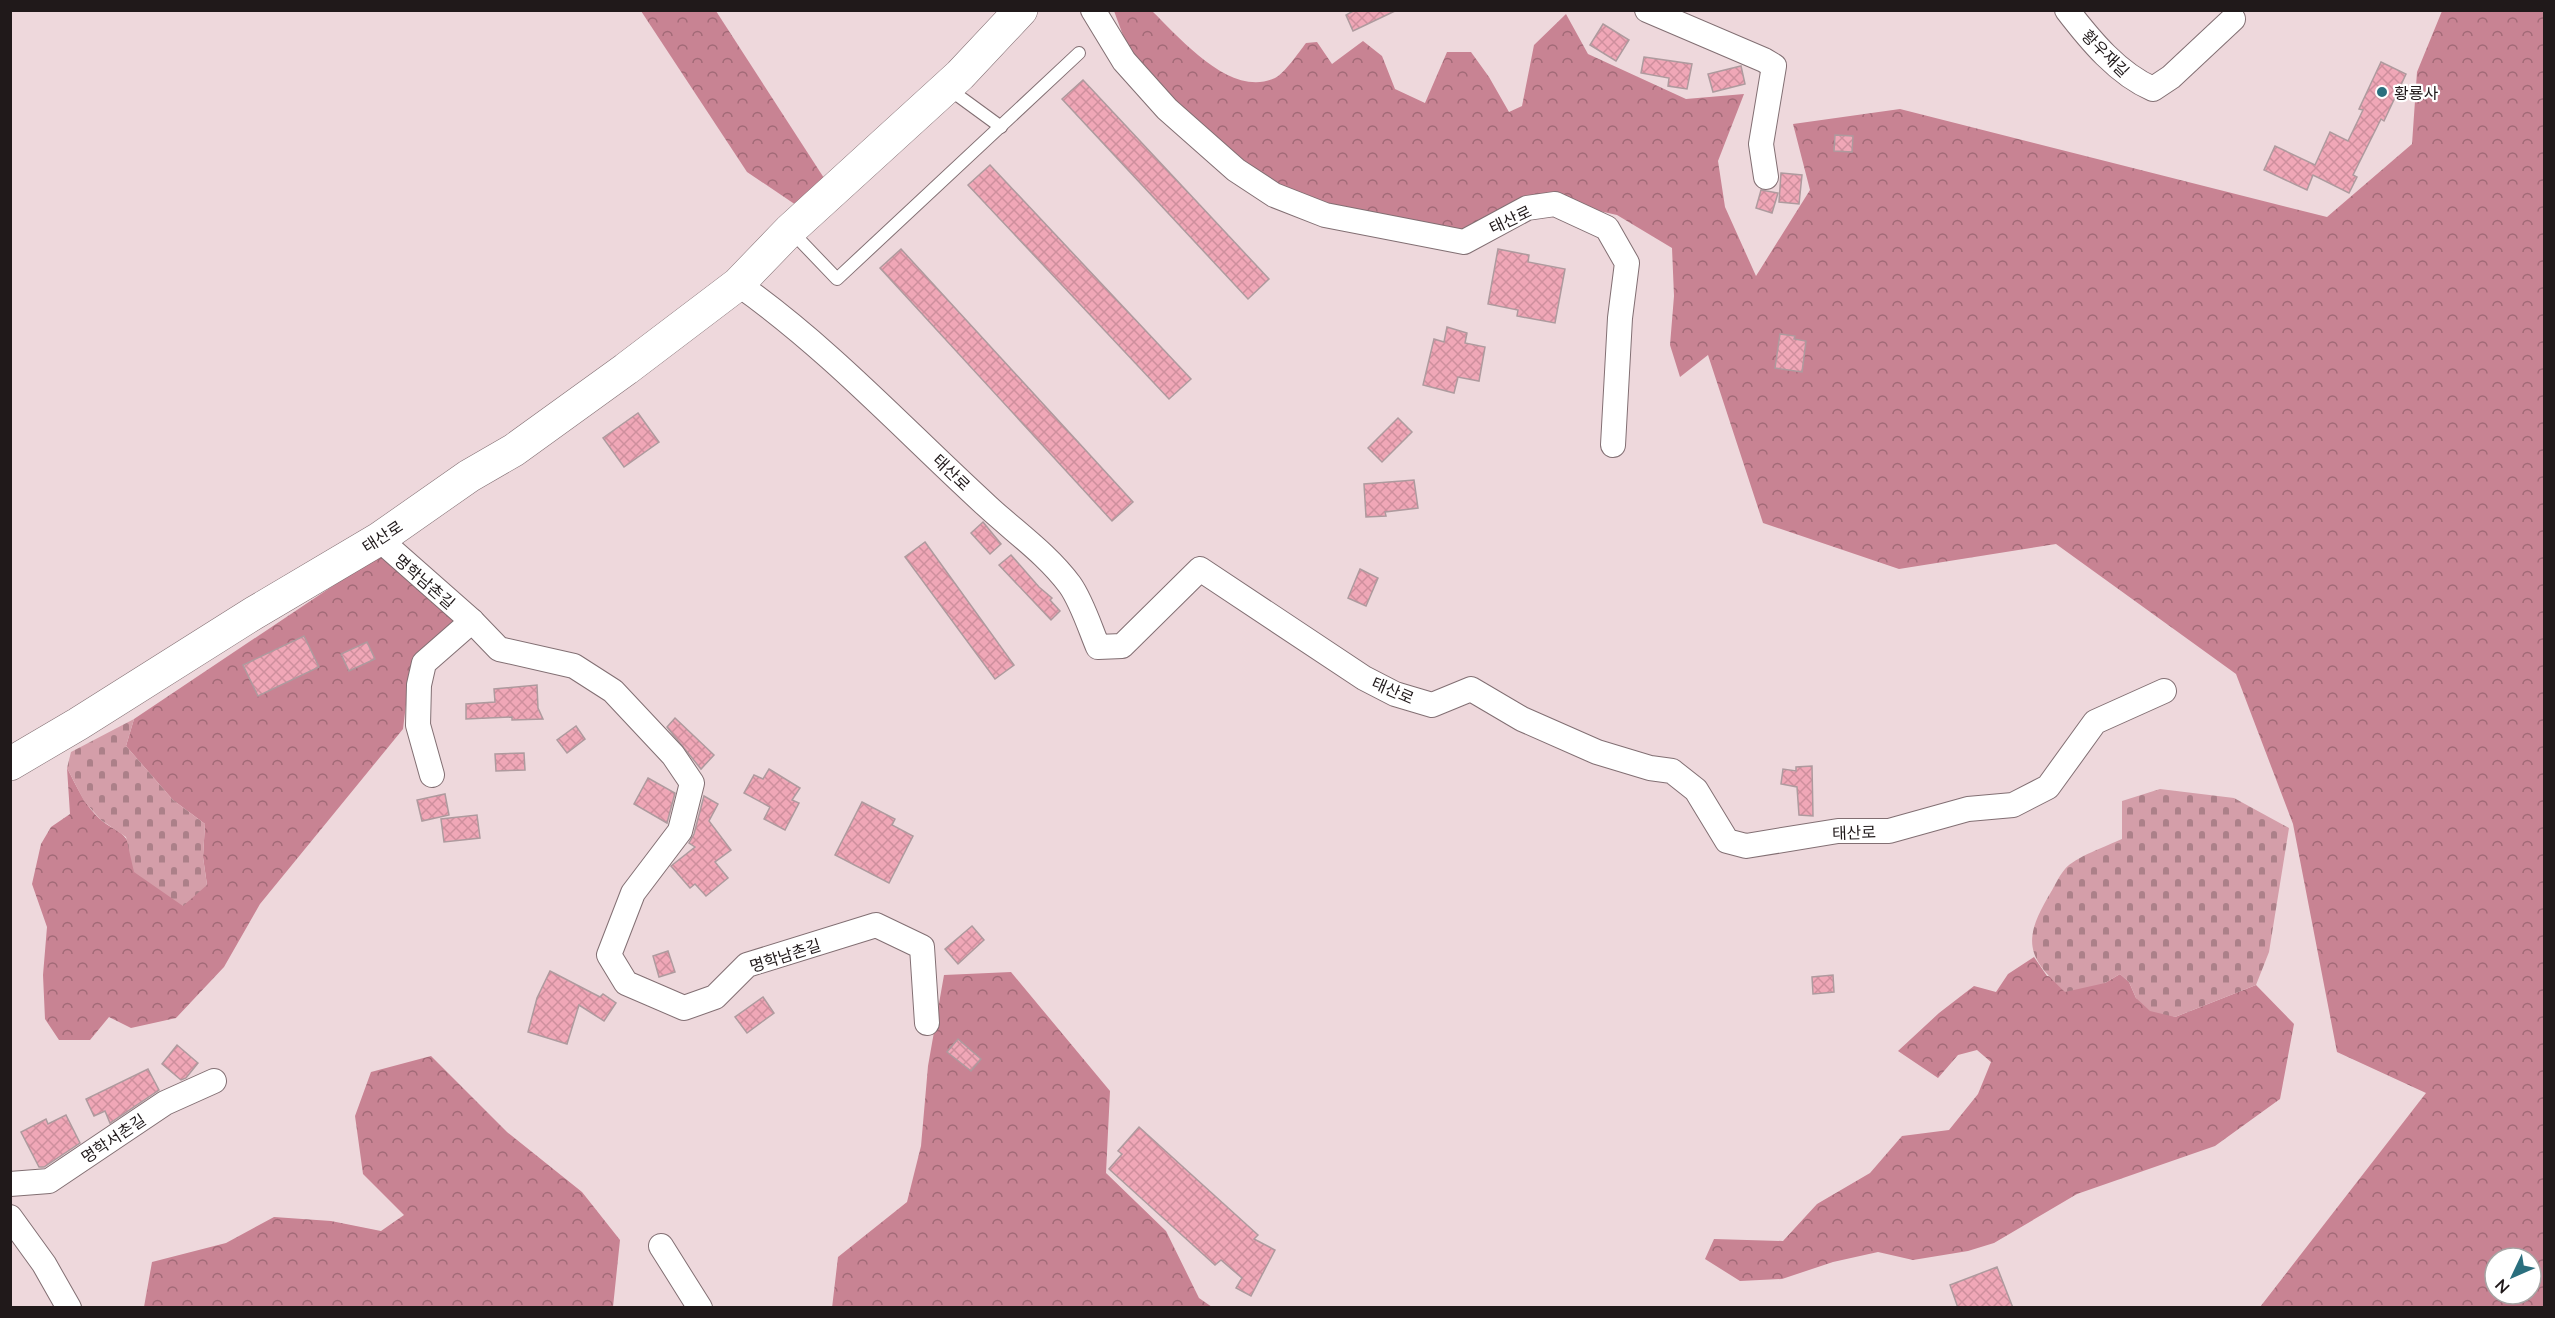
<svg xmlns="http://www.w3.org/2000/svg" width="2555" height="1318" font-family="Lato,'Noto Sans KR',sans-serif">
<defs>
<pattern id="forest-crowns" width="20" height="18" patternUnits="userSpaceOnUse" patternTransform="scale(1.5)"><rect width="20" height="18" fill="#c88393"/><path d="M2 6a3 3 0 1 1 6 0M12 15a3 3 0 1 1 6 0" fill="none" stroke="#a26a77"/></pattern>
<pattern id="cemetery-stones" width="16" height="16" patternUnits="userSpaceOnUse" patternTransform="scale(1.5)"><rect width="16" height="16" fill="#d49ea9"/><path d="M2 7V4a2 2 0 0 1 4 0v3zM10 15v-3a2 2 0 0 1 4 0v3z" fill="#ac8089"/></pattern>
<pattern id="building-cross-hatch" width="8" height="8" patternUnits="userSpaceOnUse" patternTransform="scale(1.5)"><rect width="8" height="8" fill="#f0a7b7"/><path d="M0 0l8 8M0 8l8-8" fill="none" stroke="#ce8f9d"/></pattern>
</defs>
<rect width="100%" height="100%" fill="#eed8dc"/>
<!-- forest -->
<g fill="url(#forest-crowns)" fill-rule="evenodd">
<polygon points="641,11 716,11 824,178 796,205 747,172"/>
<path d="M 1114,11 L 1152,11 C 1180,38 1231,99 1275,78 C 1284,74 1299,52 1306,43 L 1317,42 L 1332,64 L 1363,41 L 1382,56 L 1395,89 L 1425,103 L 1447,52 L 1471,52 L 1489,77 L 1509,112 L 1522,106 L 1534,45 L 1566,14 L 1588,54 L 1686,99 L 1744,94 L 1718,161 L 1725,207 L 1756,276 L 1810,190 L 1793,124 L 1900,109 L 2327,217 L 2412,144 L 2417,72 L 2442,11 L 2544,11 L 2544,1307 L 2260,1307 L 2426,1093 L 2337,1052 L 2293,824 L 2236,674 L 2056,544 L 1899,569 L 1763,523 L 1708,355 L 1680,377 L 1670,345 L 1674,296 L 1672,248 L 1617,215 L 1599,211 L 1554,196 L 1459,234 L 1339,210 L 1285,192 L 1243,165 L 1177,110 L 1131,57 ZM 2495,1258 L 2531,1258 L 2531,1294 L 2495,1294 Z"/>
<path d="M 379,555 L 463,621 L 411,664 L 403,729 L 260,904 L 224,967 L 176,1018 L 131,1028 L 109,1017 L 90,1040 L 59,1040 L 45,1019 L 43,975 L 47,927 L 32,884 L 41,844 L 51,827 L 70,814 L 67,768 C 77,787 85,806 101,820 C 111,829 124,831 129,844 L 207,885 L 203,857 L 205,824 L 173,800 L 126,746 L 134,719 Z"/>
<polygon points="2034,957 2047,976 2105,983 2120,974 2129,982 2136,998 2175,1017 2256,985 2294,1024 2280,1099 2215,1146 2077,1194 1994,1243 1968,1251 1913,1260 1878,1252 1833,1262 1782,1279 1740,1281 1705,1259 1714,1239 1783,1241 1817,1204 1870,1173 1902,1136 1949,1130 1978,1094 1991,1062 1977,1050 1958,1055 1938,1078 1898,1051 1939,1013 1974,986 1996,992 2008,974"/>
<polygon points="1011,972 1110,1091 1106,1173 1166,1231 1199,1298 1212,1307 832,1308 838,1257 907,1202 921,1146 928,1066 944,975"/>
<polygon points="431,1056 507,1132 582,1192 620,1240 613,1307 144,1307 152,1262 226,1243 274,1217 331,1221 381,1231 404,1215 363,1174 355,1116 371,1072"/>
</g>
<!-- cemetery -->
<g fill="url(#cemetery-stones)">
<polygon points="134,719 126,746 173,800 205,824 203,857 207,885 183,906 134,872 126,837 101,820 84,801 67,768 71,752"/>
<path d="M 2160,789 L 2234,798 L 2289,828 L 2269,952 L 2256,985 L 2175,1017 L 2150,1011 L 2136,998 L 2129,982 L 2120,974 L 2105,983 L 2065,992 C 2028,958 2022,942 2048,897 C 2054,888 2058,877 2065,869 C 2075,857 2107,846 2122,839 L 2122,801 Z"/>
</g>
<!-- building -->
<g fill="url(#building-cross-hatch)" stroke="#ae9a9e" stroke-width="1.5">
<polygon points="1355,10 1397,10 1353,31 1346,15"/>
<polygon points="1603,24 1629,40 1616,61 1590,45"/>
<polygon points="1644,57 1692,64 1687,89 1668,86 1669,78 1641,73"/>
<polygon points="2381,62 2406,74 2384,121 2381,119 2353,175 2357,177 2349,193 2313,175 2307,190 2264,170 2275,146 2315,165 2330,132 2348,141 2363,110 2359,109"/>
<polygon points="1741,66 1745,84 1713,92 1708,74"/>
<polygon points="1083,80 1269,279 1248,299 1062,99"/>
<polygon points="1835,135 1853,136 1852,152 1834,151"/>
<polygon points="990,165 1191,379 1169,399 968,185"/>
<polygon points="1781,173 1802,175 1799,204 1779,202"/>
<polygon points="1761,190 1778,193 1772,213 1756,208"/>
<polygon points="901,249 1133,502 1112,521 880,268"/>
<polygon points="1498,249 1529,255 1528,262 1565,269 1555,323 1517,316 1518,310 1488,304"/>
<polygon points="1447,327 1467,333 1465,343 1485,347 1479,381 1458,377 1454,393 1423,385 1434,339 1444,342"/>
<polygon points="1780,334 1795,336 1794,339 1806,341 1802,372 1775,368"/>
<polygon points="638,413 659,442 624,467 603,438"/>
<polygon points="1398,418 1412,432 1382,462 1368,448"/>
<polygon points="1414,480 1418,508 1385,512 1386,516 1366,517 1364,484"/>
<polygon points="983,522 1001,544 990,554 971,533"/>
<polygon points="925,542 1014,665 995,679 905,557"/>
<polygon points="1011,555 1039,587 1052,598 1050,600 1060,611 1051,620 999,565"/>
<polygon points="1360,569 1378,578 1366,606 1348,598"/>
<polygon points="304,636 319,667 258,696 243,665"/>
<polygon points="367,642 375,659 349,671 341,654"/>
<polygon points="537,685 538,708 543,719 512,720 512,717 466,719 466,704 495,702 494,689"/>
<polygon points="675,718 714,755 701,769 667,727"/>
<polygon points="576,726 585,739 567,753 557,740"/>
<polygon points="524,753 525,770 496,771 495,754"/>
<polygon points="1812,766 1813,816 1799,815 1797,787 1781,784 1783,769 1796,771 1796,767"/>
<polygon points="769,769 800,788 792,800 799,803 785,830 764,819 770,807 744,793 754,775 763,779"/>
<polygon points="648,778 675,793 667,823 634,804"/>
<polygon points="445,794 449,815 422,821 417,800"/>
<polygon points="704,796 718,804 709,821 731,850 715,862 728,878 706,896 695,884 690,888 671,866 695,847 689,843 694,834"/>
<polygon points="862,802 895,819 892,825 913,836 889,883 835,855"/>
<polygon points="477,815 480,838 444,842 441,819"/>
<polygon points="972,926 984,940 958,964 945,949"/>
<polygon points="668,951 675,972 659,977 653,956"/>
<polygon points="550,971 600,997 603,994 616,1003 604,1021 579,1005 567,1044 528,1032 537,998"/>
<polygon points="1833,975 1834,992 1813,994 1812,977"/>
<polygon points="763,997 774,1013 747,1033 735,1017"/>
<polygon points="958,1039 981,1059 971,1071 947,1052"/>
<polygon points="177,1045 198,1063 186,1078 181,1080 162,1064"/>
<polygon points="148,1069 159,1090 110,1123 105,1111 94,1116 86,1099"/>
<polygon points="66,1115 80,1143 44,1167 39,1167 21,1132 46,1119 48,1124"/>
<polygon points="1139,1127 1258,1235 1254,1239 1275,1250 1251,1296 1236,1288 1242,1278 1221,1260 1215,1265 1109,1169 1122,1154 1118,1151"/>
<polygon points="1997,1267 2013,1308 1958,1308 1950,1285"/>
</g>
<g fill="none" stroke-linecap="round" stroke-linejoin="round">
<!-- lane casing -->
<g stroke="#826f73" stroke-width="14">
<g id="lane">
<polyline points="949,89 1001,127"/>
<polyline points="791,231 837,279 1079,53"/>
</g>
</g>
<!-- street casing -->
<g stroke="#826f73" stroke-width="26">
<g id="street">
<polyline points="1093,10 1124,61 1167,109 1236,170 1274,195 1325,215 1464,242 1527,208 1555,204 1607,228 1627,263 1620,318 1613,445"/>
<polyline points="1647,10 1764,60 1774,66 1761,144 1766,177"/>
<path d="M 2067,10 C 2090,40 2118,74 2153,89 L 2171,77 L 2233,19"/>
<path d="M 738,284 C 830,349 905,431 987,506 C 1015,532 1047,554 1070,585 C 1082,602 1090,628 1098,647 L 1122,646 L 1200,569 L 1364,678 L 1395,694 L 1432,705 L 1471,689 L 1522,719 L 1597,752 L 1650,768 L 1672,771 L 1696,790 L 1727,841 L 1746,846 L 1838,831 L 1889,831 L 1968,809 L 2013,805 L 2048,787 L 2095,722 L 2164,691"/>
<polyline points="379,539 472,621 499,649 574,666 613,691 673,755 692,783 680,831 633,893 609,955 626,983 684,1008 715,997 747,965 876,925 922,947 927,1023"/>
<polyline points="432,775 418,725 419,685 424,663 472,621"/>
<polyline points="10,1184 49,1181 165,1103 214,1081"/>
<polyline points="10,1217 44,1264 69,1308"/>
<polyline points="661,1246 700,1308"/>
</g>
</g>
<!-- secondary casing -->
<g stroke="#826f73" stroke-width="34">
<polyline id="secondary" points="10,764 78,724 254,613 379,539 469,476 514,450 626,369 738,284 790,230 960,75 1021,10"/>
</g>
<!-- lane -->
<use href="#lane" stroke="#fff" stroke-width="12"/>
<!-- street -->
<use href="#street" stroke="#fff" stroke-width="24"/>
<!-- secondary -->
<use href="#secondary" stroke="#fff" stroke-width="33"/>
</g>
<!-- markers -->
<circle fill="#2a6f7e" stroke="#fff" stroke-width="2" cx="2382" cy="92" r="6"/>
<g text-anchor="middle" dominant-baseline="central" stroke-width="4.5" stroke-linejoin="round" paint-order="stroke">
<!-- street labels -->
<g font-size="16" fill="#20191a" stroke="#fff">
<text transform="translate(2106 53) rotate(45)">황우재길</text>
<text transform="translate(1510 219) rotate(-25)">태산로</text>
<text transform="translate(952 472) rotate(44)">태산로</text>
<text transform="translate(382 536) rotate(-33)">태산로</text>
<text transform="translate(425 581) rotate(41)">명학남촌길</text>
<text transform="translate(1393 690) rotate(23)">태산로</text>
<text transform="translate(1854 832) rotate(-2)">태산로</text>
<text transform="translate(785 955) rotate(-18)">명학남촌길</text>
<text transform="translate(113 1138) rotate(-34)">명학서촌길</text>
</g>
<!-- poi labels -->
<g font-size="16" fill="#20191a" stroke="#fff" text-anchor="start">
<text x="2394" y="92">황룡사</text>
</g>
</g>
<!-- border -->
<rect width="2555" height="1318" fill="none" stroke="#20191a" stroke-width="24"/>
<!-- north arrow -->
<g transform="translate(2513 1276) rotate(226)"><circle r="28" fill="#ffffff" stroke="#a6a3a3" stroke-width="1.5"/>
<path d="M0-4.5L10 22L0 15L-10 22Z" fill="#2a6f7e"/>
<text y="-9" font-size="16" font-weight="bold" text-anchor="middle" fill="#20191a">N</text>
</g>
</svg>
